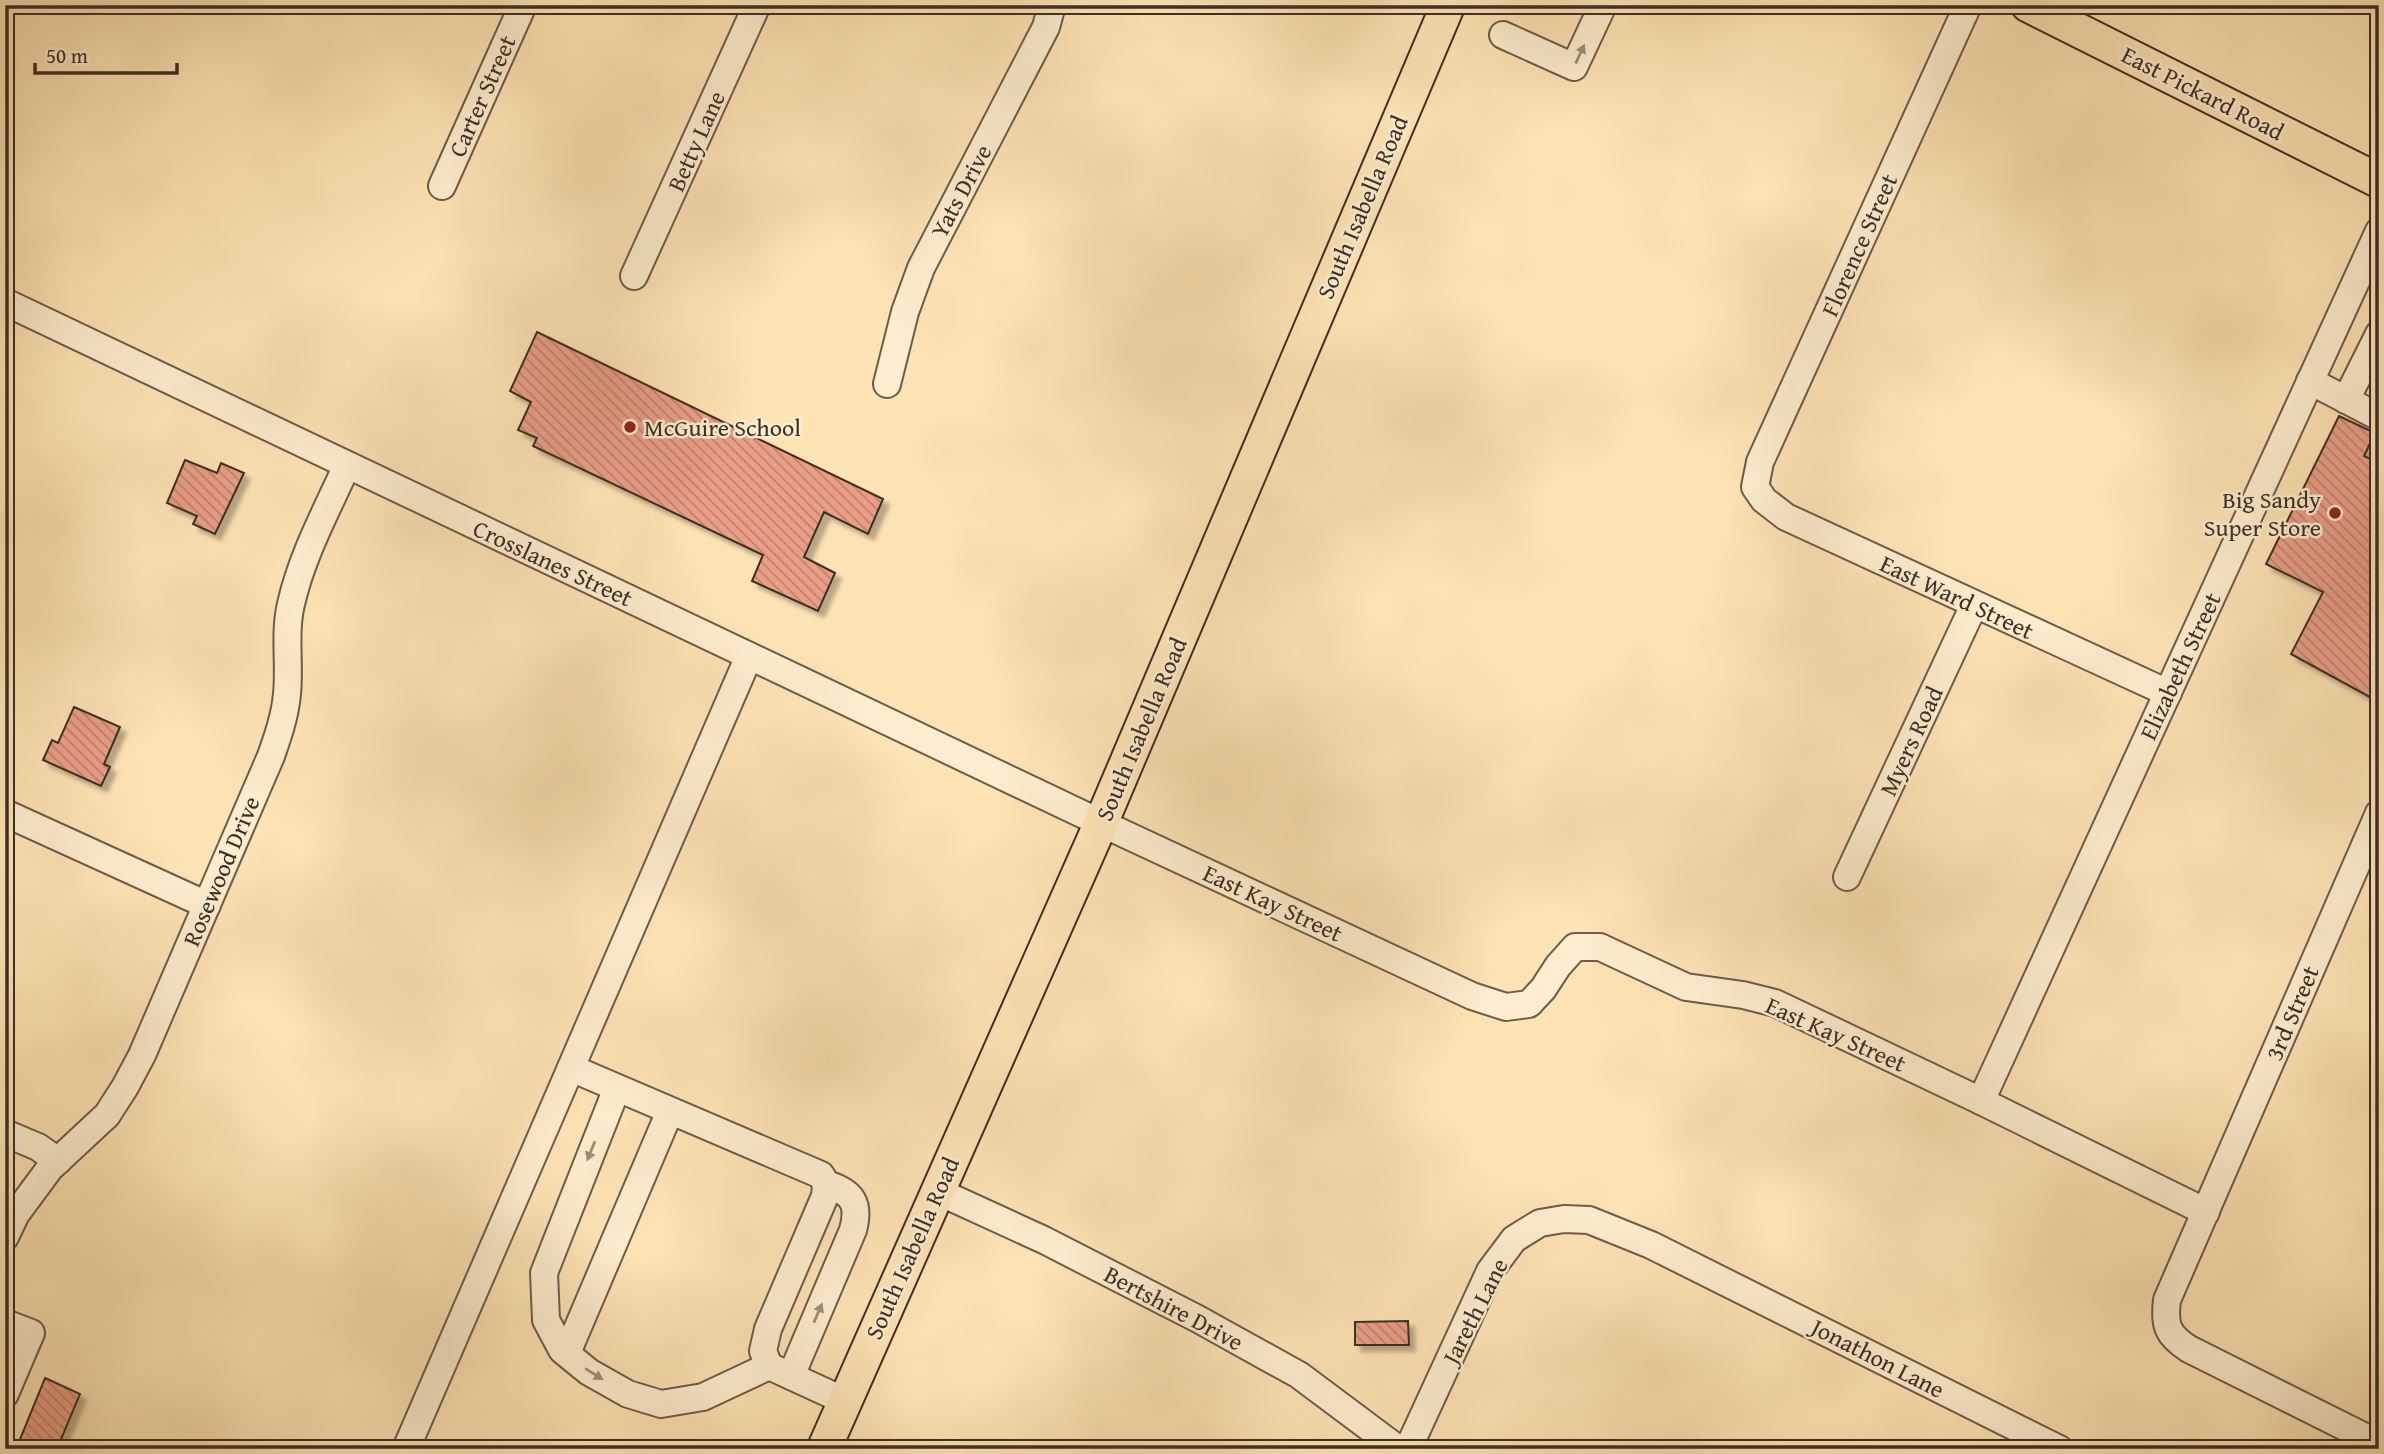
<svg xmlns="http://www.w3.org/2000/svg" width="2384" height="1454" font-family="'Gentium Book Plus',serif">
<defs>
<pattern id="building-back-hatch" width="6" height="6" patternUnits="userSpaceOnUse" patternTransform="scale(1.75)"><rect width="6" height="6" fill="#eb9e86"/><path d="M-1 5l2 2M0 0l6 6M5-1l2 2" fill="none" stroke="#c0816e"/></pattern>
<filter id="shadow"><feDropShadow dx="6" dy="6" stdDeviation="2" flood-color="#0004"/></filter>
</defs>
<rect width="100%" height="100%" fill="#fee3b4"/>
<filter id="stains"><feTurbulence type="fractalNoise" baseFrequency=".00286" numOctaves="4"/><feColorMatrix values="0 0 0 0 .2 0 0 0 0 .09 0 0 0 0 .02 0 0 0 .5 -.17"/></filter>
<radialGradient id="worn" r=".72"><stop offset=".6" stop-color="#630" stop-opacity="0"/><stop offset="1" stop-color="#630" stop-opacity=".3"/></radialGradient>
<!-- building -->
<g fill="url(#building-back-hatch)" stroke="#3b2f28" stroke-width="2" filter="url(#shadow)">
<polygon points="537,332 883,499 868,534 824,512 804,557 835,573 818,611 752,581 763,555 533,446 537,438 518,430 531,402 510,391"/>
<polygon points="2339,416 2375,433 2364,456 2379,463 2379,702 2291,654 2323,592 2266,564"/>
<polygon points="185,460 217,473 221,463 244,473 215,534 193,524 197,516 167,503"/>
<polygon points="74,707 120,727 104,764 110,767 101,786 43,760 52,740 58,743"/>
<polygon points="1408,1321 1409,1345 1355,1345 1355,1322"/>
<polygon points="45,1378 80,1394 57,1449 16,1449"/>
</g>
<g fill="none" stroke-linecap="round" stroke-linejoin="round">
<!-- minor casing -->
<g stroke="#6c5c4b" stroke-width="30">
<g id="minor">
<polyline points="1968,5 1760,462 1755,487 1764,500 1786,517 2168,693"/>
<polyline points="1503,35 1574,67 1603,5"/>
<polyline points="442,186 523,5"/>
<polyline points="634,276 757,5"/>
<polyline points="5,302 1101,823 1472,996 1506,1007 1529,1004 1543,989 1558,966 1575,947 1600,947 1686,987 1743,995 1775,1003 1981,1101 2206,1212"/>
<polyline points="2310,381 2379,417"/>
<polyline points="887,384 905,312 921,268 1046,27 1052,5"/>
<polyline points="2346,400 2379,334"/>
<polyline points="5,813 207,905"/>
<path d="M 2379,813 L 2167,1300 C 2164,1325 2167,1335 2189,1349 L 2379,1444"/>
<polyline points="1847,877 1974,605"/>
<polyline points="571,1068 821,1175 826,1184 825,1196 768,1329 763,1351 769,1366 845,1401"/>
<polyline points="617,1088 544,1273 546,1320 562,1350 589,1372 628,1394 661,1404 703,1397 769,1366"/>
<polyline points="1981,1101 2379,231"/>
<polyline points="5,1133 38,1147 58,1161"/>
<polyline points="937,1191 1044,1240 1198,1319 1299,1375 1398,1449"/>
<path d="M 5,1237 L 16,1214 L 50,1168 L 107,1115 L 125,1087 L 142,1055 L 271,756 C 278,736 285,716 287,694 C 290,664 284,633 291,604 C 302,555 327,510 347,465"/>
<polyline points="5,1323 31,1333 5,1394"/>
<polyline points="567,1353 670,1111"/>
<path d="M 791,1376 L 853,1230 C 860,1204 853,1192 826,1184"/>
<polyline points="406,1449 749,656"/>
<polyline points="1408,1449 1490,1271 1514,1239 1540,1223 1564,1219 1589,1220 1651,1245 2059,1449"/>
</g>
</g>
<!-- major casing -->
<g stroke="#3b2f28" stroke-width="37">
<g id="major">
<polyline points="2028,5 2379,181"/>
<polyline points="824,1449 1101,823 1448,5"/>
</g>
</g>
<!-- minor -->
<use href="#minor" stroke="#feedce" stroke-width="26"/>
<!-- major -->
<use href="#major" stroke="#fee3b4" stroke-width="33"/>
</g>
<!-- one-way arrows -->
<defs><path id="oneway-solid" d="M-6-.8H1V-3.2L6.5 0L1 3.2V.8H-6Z" transform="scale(1.75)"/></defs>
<g fill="#9c8e7b">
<use href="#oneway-solid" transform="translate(1580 54) rotate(-65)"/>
<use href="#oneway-solid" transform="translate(591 1151) rotate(112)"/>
<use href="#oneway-solid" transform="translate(818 1313) rotate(-67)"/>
<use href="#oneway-solid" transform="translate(594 1374) rotate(32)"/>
</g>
<!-- markers -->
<g fill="#8f2418" stroke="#feedce" stroke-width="2.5">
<circle cx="630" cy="427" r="7"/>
<circle cx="2335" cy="513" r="7"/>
</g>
<g text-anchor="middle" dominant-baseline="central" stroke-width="5" stroke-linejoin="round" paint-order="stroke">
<!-- street labels -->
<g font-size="24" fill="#3b2f28" stroke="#feedce">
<text transform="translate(2203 93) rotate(27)">East Pickard Road</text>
<text transform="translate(482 96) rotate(-66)">Carter Street</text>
<text transform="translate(696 141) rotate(-66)">Betty Lane</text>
<text transform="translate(961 191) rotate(-62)">Yats Drive</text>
<text transform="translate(1362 207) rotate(-67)">South Isabella Road</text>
<text transform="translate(1859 245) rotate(-66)">Florence Street</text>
<text transform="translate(553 563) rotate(25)">Crosslanes Street</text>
<text transform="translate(1957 597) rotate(25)">East Ward Street</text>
<text transform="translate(2180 666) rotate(-65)">Elizabeth Street</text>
<text transform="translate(1141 729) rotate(-67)">South Isabella Road</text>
<text transform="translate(1911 741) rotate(-65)">Myers Road</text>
<text transform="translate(221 871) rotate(-67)">Rosewood Drive</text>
<text transform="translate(1273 903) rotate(25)">East Kay Street</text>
<text transform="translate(2292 1013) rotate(-67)">3rd Street</text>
<text transform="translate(1836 1034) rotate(24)">East Kay Street</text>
<text transform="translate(912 1248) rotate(-66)">South Isabella Road</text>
<text transform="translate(1174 1308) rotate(28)">Bertshire Drive</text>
<text transform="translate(1475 1311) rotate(-63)">Jareth Lane</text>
<text transform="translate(1878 1358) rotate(27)">Jonathon Lane</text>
</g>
<!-- poi labels -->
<g font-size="24" fill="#3b2f28" stroke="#feedce" text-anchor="start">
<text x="644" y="427">McGuire School</text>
<text x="2321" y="499" text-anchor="end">Big Sandy<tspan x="2321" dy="28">Super Store</tspan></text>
</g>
</g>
<!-- margin -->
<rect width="2384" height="1454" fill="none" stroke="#fee3b4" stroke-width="28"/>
<rect x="7" y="7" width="2370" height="1440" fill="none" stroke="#3b2f28" stroke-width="3.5"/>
<rect x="14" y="14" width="2356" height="1426" fill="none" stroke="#3b2f28" stroke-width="2"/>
<!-- scale -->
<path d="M35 63v10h142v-10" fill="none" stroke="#3b2f28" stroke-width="3.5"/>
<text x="46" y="63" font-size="21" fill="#3b2f28" stroke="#feedce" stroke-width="5" paint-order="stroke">50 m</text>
<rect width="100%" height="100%" filter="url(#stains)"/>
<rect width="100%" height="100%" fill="url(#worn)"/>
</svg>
